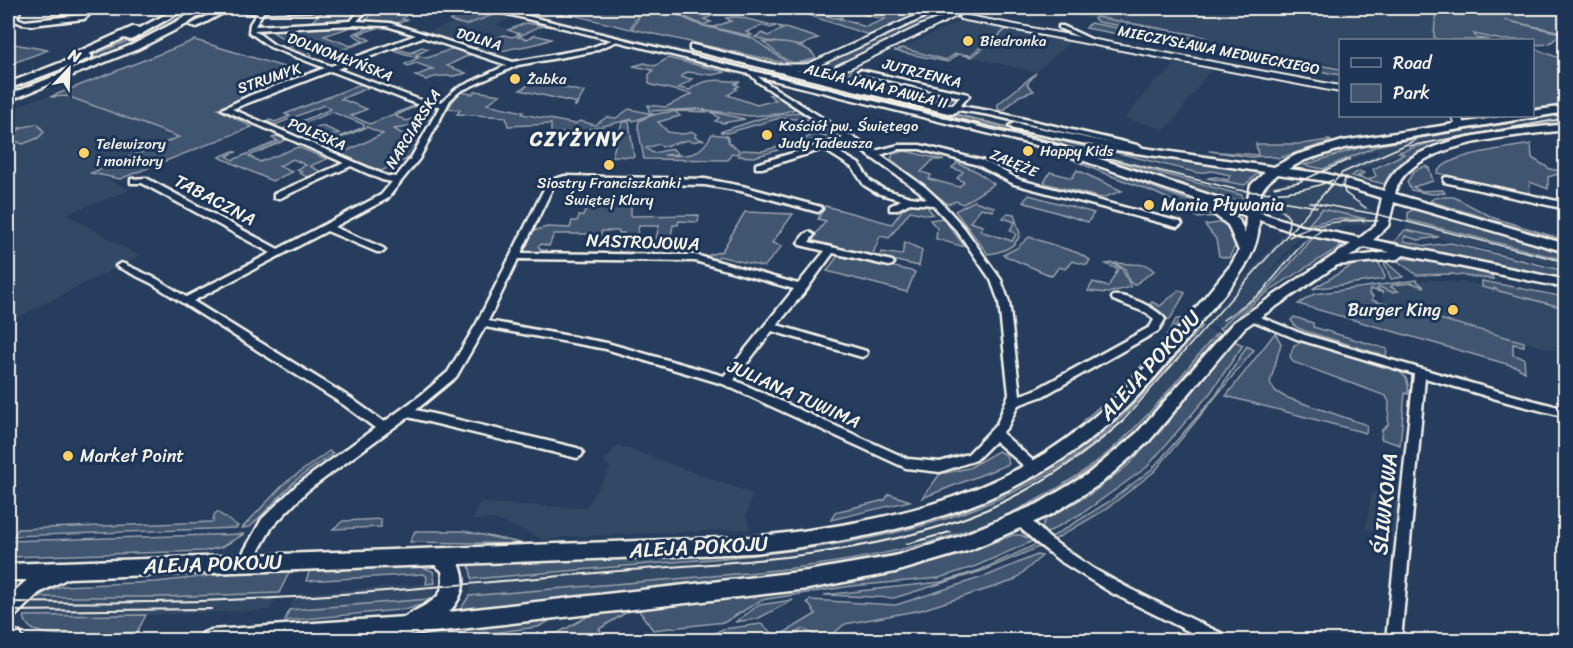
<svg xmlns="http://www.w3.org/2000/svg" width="1573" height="648" font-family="Sriracha,sans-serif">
<rect width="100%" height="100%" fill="#263d5d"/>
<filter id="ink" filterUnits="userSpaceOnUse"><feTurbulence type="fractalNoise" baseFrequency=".0167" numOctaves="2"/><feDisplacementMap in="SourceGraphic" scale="12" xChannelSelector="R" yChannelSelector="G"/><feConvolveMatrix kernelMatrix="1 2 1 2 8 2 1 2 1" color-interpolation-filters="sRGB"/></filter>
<g filter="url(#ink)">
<!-- built -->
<g fill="#334966" fill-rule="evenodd">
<polygon points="496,8 511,8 754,66 749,69"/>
<polygon points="1035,8 1436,8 1434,37 1439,40 1340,40 1340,66"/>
<polygon points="496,14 512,18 496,25 511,29 511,31 474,48 426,33 455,22 466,25"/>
<polygon points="958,22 973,22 1070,42 1036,72 958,54 948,61 898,50"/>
<polygon points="1176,62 1211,69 1173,122 1165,129 1125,119 1154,82 1166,75"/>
<polygon points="759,67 1206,178 1245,185 1242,195 1073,149 753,70"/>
<polygon points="67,96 180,137 92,172 130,190 66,214 139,256 8,322 8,111 38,98"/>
<path d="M 1565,114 L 1565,119 L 1423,144 L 1359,170 L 1348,178 L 1346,187 L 1352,198 L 1373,210 L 1375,215 L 1352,211 L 1375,218 L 1369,225 L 1345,226 L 1328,230 L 1308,226 L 1287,218 L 1267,203 L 1264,197 L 1264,192 L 1288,192 L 1311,187 L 1334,178 L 1344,168 L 1379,152 L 1375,150 L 1296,185 L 1265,189 L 1268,186 L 1300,179 L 1379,145 ZM 1322,209 L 1361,218 L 1334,219 L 1310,225 Z"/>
<polygon points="1408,220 1562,259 1565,260 1565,268 1405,230 1407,224 1420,226 1407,223"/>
<polygon points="1287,230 1301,234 1265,277 1307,236 1314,237 1267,290 1232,316 1219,329 1205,323"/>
<polygon points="1430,280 1470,283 1565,308 1565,353 1382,303 1383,293 1373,287"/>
<polygon points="1202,326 1217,333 1127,437 1100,460 1052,491 976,527 903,550 803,568 469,596 472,579 797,552 912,530 966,512 1034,481 1085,449 1126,413"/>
<polygon points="618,445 753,494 746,516 751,529 564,537 541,541 541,538 495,519 473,520 479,503 586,508 610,469 604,461"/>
<polygon points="1372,491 1399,501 1395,538 1366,528"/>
<polygon points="435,583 434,594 430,599 289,610 296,594"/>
<polygon points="279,593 270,610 146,615 24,616 38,597"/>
</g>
<!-- green -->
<g fill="#40546f" stroke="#9aa2ac" stroke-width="1.5">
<polygon points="188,8 202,8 128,47 8,95 8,89 132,39"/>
<path d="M 395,8 L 423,8 L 419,13 L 408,14 L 402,19 L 407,20 C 396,25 370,24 357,21 L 366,20 L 372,14 L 391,13 Z"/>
<polygon points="544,8 634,8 642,10 651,8 639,12 630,29"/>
<polygon points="655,8 661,8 700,25 752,38 789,64 632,29 641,13"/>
<polygon points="664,8 725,8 718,10 728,13 719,13 704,19 711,22 703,25"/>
<polygon points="789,8 800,8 834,18 843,17 839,19 855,22 853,23 866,27 885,19 865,15 867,13 848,8 860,9 905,8 912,9 915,15 869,35 793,10 789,11 787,9"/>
<path d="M 1436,8 L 1469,14 L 1447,8 L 1565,8 L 1565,29 L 1562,32 L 1504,20 L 1560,33 C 1552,44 1547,46 1533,44 L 1532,40 L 1502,40 L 1474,34 L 1477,38 L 1489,40 L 1439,40 L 1434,37 Z"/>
<polygon points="359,10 352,19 343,20 350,21 349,22 309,24 323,11"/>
<polygon points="472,10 493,15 466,25 450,21 454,18 448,17 459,11 465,13"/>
<polygon points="734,17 739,17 776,26 770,28 762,25 746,32 752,35 750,36 706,26 714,27 731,21 726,18"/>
<polygon points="1096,17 1191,34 1206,38 1196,39 1098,22 1094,19"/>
<polygon points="927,18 934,20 829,72 814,68"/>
<path d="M 526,23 L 547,26 L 538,27 L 518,37 L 527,39 L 535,35 L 551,39 C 532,48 511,46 493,54 L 475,48 L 504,35 L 512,37 L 520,34 L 508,30 Z"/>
<polygon points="1090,23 1199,43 1154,41 1086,28"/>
<polygon points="351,25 354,26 324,36 351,46 363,41 353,34 368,28 359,26 383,26 358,34 370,40 333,53 321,49 309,53 312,55 308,57 286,48 294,45 271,31 261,32 264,28"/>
<polygon points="778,26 818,38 800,46 767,41 755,37 762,33 768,36 783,29"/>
<polygon points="1006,29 1046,37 1007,29 972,57 958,54 948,62 895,51 902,48 946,60 955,54 971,55 990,39 990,37 998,36"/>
<polygon points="195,40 307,74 218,109 252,127 120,179 91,173 179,137 67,96 50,97"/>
<path d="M 763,42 C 779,43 808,42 816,58 C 788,69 785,59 763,42 Z"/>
<polygon points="8,43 48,50 8,65"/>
<path d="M 422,47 L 428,49 L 416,55 L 427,58 L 454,48 L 471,54 L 447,66 L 466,73 C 452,79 442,73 426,80 L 415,76 L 433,69 L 416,63 L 408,66 L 405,64 L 418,58 L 390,49 L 395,48 L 411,53 L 415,52 L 412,51 Z"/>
<polygon points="1533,48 1565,60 1565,105 1533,108"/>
<path d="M 668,58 L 726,72 L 712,75 L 687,72 L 681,77 L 692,79 L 679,88 L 690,90 C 702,77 724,80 739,82 L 735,84 L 739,86 L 735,88 L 737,89 L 728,95 L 757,105 L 776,100 L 769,95 L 774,94 L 795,109 L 778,114 L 750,116 L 699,109 L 745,119 L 723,123 L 715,121 L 719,118 L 712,112 L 675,111 L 680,116 L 658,122 L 668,132 L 683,134 L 693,132 L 696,134 L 695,137 L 703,140 L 691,142 L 688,140 L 662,147 L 659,144 L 646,148 L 653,153 L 673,149 L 678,154 L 664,155 C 687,157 701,156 712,134 L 727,136 L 729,143 L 739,150 L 737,154 L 732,153 L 728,160 L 644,159 L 638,127 L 639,121 C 658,111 678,111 698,109 L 649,111 L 648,105 L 666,107 L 692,94 L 652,85 L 649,83 L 649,75 L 653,70 L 633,66 L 645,63 L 655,66 Z"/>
<polygon points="1285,59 1340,69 1340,75 1283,64"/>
<polygon points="760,66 1074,143 1260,171 1245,185 1207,178 1216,177 1228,180 1230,175 1212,171 1198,173 1094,147 1092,149 759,67"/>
<polygon points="851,71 950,93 953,98 947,102 854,80 845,76"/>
<polygon points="1036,73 1027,84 1034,91 1019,96 1005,109 998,111 998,104"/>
<polygon points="535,81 584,92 576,106 574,106 577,103 520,90"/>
<polygon points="361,84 370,87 341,99 367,109 351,116 370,124 416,105 418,105 395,116 407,121 430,111 427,109 429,107 438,109 432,119 412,122 408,127 394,129 418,143 409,158 381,171 340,154 383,134 367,127 336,140 348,146 334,151 328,148 330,146 320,145 364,127 363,124 332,112 286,131 283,129 331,109 324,105 275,125 266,121 270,120 275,122 290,116 285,114"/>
<polygon points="476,91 500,95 487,104 523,112 522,114 575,124 580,121 595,125 607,117 616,118 629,109 653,114 633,121 632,119 582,131 551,134 551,124 508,126 506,117 457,114 460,110 448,108 460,92 472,94"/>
<polygon points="1565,111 1565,114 1379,145 1323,169 1304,165 1371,144"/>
<polygon points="800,112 813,120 780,118 727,133 720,132 762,118"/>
<path d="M 1565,119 L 1565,123 C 1512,135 1410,129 1384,184 L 1351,176 L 1359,171 L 1364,173 L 1358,176 L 1368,180 L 1376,176 L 1373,169 L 1404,154 L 1399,152 L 1436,141 Z"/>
<polygon points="629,121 634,157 612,156 622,123"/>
<polygon points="38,124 44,132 38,138 23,144 8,138 8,134 21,129 19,128"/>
<polygon points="818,124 834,134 754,157 738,156 742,150 763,151 807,138 813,133 827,136 832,135 828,132 813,132 811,126"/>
<polygon points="322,126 339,133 315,144 298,136"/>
<polygon points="277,136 286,140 249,156 260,162 298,147 327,159 310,166 323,173 311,179 299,173 302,171 297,169 306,165 293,159 279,166 292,172 272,181 219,157 233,151 236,152 227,156 233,160 278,141 272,138"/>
<polygon points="1329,140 1331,141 1280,158 1267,156 1251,157 1209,151 1258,155 1256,144 1302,144"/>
<path d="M 1531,144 L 1532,158 L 1550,169 L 1565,172 L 1548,177 L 1548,189 L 1530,182 L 1529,195 L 1437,173 C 1445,154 1511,148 1531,144 Z"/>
<polygon points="1072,149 1242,195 1244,206"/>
<polygon points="905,151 944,160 933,160 921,172 931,175 929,179 959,187 964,182 957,178 963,172 952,168 957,163 974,170 994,184 963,204 956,201 948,204 891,159 893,154"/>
<path d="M 1074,158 L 1209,208 L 1230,223 L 1236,244 L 1229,258 L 1219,256 L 1216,239 L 1205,225 L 1225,222 L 1219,216 L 1198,218 C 1161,188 1114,181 1072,159 Z"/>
<polygon points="1425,166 1429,168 1433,181 1413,187 1420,191 1443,190 1445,193 1431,194 1411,190 1407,182 1414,171"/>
<polygon points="1077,170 1122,191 1102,198 1044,183 1050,172 1072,178"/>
<polygon points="1029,195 1094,213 1088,222 1023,202"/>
<polygon points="1436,197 1454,197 1494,218 1565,240 1565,242 1430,201"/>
<path d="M 974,201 L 994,207 L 993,211 L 981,208 L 970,222 L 983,226 L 980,231 L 1012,241 L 1016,234 L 1010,230 L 1015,222 L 1003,218 L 1008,213 L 1014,214 L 1020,234 C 1016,248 1001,252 988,254 L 955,211 Z"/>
<polygon points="631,204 631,216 699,215 698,222 679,221 678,225 673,225 668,251 661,255 652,255 659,226 639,226 637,234 634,234 630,253 619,252 625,237 623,237 624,233 619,233 619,231 602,231 598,242 592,241 594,234 554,234 549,246 542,244 538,246 541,250 547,250 548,254 530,254 524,251 533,231 547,227 570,228 572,221 577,221 579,216 583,216 588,205"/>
<polygon points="910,204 931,206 928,208 933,214 928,215 910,211 889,238 880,236 872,256 811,240 826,221 818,219 825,206 892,224 906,205"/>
<polygon points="1415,208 1565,254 1565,260 1408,220 1408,213"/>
<polygon points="1322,209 1366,219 1334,219 1308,225"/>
<polygon points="745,212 793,214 772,243 782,246 764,267 719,256 715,261 706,256 722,251"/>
<polygon points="943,218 965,247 936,239 937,228 930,220"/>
<polygon points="1405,230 1439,237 1418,240 1405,236 1404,241 1426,246 1451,243 1565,271 1565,279 1391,245"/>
<polygon points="1029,237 1078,253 1090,260 1087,265 1072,261 1065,269 1059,267 1052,276 1003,255 1017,248"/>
<path d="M 1314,237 L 1343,245 C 1301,271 1257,294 1223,331 L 1219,329 L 1232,316 L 1267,290 Z"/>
<polygon points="905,242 922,250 919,266 879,257 882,252 902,255"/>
<polygon points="845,255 915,272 907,292 827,271 837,257"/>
<polygon points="1377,258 1385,277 1384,279 1312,289 1355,264"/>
<path d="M 1382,258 C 1420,257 1456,267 1492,276 L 1493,279 L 1451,274 L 1417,275 L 1396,260 L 1386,262 L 1403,277 L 1391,279 Z"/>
<polygon points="1112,263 1122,269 1131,287 1108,293 1088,291 1093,282 1108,287 1118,269 1106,264"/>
<polygon points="1114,263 1147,265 1154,271 1134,285 1129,281 1125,269"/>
<polygon points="1416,280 1424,287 1412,283 1393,285 1391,287 1398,291 1392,292 1379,287 1377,289 1384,293 1370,289 1369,294 1373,296 1372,300 1381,303 1524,342 1524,346 1513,344 1513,355 1524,358 1525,372 1517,367 1298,304 1314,294"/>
<polygon points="1482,281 1565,297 1565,308 1499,291 1494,288 1494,290 1482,287"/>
<polygon points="1179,290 1185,293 1170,319 1165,320 1150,304 1152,302 1160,306"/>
<polygon points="1294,317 1313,323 1313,327 1387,349 1386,356 1305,331 1296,327 1291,320"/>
<path d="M 1176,319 L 1181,319 C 1154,356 1122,391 1087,422 L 1084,420 C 1113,395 1159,353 1176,319 Z"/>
<path d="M 1200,325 L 1202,326 C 1165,369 1129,417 1083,451 C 967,535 824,550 685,561 C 614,567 543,573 472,579 L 469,565 L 471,563 C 533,561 595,559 657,557 C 809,551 962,539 1088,444 C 1130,412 1164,365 1200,325 Z"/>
<path d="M 1217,333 L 1220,334 L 1140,427 L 1116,450 L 1055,493 L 978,529 L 905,552 L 804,571 L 460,610 L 469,596 C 542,590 614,584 687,578 C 831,567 982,551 1100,459 C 1145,424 1180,376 1217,333 Z"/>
<polygon points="1275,333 1281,343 1270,383 1275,391 1285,397 1367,425 1366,433 1226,396"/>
<polygon points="1234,341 1243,345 1211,392 1147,467 1084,512 1045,534 1042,526 1046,519 1092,493 1127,466 1161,431"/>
<path d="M 1303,342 L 1394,369 C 1407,375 1409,381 1408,394 L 1405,393 L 1400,445 L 1381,439 L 1382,430 L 1388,425 L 1389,402 L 1386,396 L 1293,362 L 1290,356 L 1294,345 Z"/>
<polygon points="1247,346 1254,350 1155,471 1105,510 1052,541 1050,538 1110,501 1152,469 1216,395"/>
<polygon points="329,451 333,453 296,480 250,527 242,528 285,483"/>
<polygon points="998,451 1006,455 1009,464 922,498 940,474 969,468"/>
<polygon points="889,494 910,501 831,520 835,512 885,500"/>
<polygon points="217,512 238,526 236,528 14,536 18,529 213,522 214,515"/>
<polygon points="381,519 381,527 333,529 343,521"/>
<polygon points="415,531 464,531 525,544 410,542"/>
<polygon points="244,534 222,547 205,551 8,557 8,541"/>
<polygon points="1013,535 1021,535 1033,541 976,566 939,578 852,586 761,600 725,622 653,630 637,608 862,581 961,555"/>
<polygon points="1037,544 1039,547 982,571 894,598 824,595 941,582 980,570"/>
<polygon points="1037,555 1042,556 1013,581 921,610 845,624 825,640 803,629 783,640 700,640 723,629 761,624 777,637 816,614 807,602 810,600 896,605 989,575"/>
<polygon points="418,566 433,571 435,583 426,584 427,577 424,574 306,581 310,569"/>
<polygon points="291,569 279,593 161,597 38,597 49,590 63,586 156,582 245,572"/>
<polygon points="430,599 421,605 408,609 285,621 289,610"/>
<polygon points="793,600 757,619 735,622 759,605"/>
<polygon points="632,609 599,629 608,640 547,640 547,635 558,633 592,614"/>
<path d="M 146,615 L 137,632 C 113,633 55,639 34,630 C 28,627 25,622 24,616 Z"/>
<polygon points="551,620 538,627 436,640 347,640"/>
</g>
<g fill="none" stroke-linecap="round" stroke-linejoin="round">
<!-- minor casing -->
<g stroke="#f4f1e8" stroke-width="5">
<g id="minor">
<polygon points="15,8 21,8 17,18 25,21 82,15 86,12 78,9 77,8 90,8 92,12 84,19 32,25 22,24 11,19"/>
<path d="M 134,8 L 151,8 C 147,11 138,11 134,8 Z"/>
<path d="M 320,8 L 376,8 L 375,9 L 367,10 L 357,21 L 390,23 L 513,62 L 590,48 L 617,38 L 620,40 L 591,52 L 518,65 L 460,91 L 450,100 L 419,159 L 387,199 L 334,227 L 383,248 L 385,250 L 383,252 L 377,252 L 327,231 L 193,301 L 352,399 L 384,422 L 421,395 L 448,372 L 477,323 L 548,181 L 565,176 L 705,179 L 742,186 L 821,207 L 822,209 L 818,212 L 741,191 L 705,185 L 565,182 L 554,185 L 521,253 L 695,255 L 798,284 L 825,251 L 800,245 L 798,243 C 801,239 804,233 809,232 L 814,235 L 809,242 L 892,261 L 894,263 L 892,265 L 889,266 L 833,253 L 806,290 L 777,325 L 866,351 L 867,353 L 866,355 L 862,357 L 772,331 L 734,380 L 908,459 L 940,462 L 968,454 L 997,424 L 1009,394 L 999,302 L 991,280 L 958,232 L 933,205 L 910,203 L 896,210 L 890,210 L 890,206 L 901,200 L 877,193 L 864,185 L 853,168 L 823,149 L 762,168 L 756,168 L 756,164 L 843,138 L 758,82 L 749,73 L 752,71 L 762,80 L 875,151 L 899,145 L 920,145 L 984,161 L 1020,180 L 1180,222 L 1182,224 L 1177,227 L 1014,184 L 978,165 L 920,149 L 899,149 L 880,155 L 925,187 L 940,201 L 964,228 L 1001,280 L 1009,302 L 1020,395 L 1035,390 L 1150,327 L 1154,320 L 1147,313 L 1113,300 L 1112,298 L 1113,296 C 1127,294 1156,308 1165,319 L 1158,331 L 1043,396 L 1018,405 L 1008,426 L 1002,433 L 1038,465 L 1040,468 L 1038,471 L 1034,473 L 1030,471 L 995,441 L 976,460 L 940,472 L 906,468 L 723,384 L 606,349 L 485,327 L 456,377 L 416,410 L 577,448 L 581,450 L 583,453 L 581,456 L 577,458 L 408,417 L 307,491 L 272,527 L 249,568 L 244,570 L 239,568 L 237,564 L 262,519 L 297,485 L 375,428 L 344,405 L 151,283 L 116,266 L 121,263 L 124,264 L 157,279 L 186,297 L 271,253 L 142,183 L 131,183 L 131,179 L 146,178 L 278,249 L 381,195 L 392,182 L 382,180 L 351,166 L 280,198 L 274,198 L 274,194 L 344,163 L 222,109 L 251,95 L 325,68 L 270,47 L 249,32 L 250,24 L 257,13 L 245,12 L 245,10 ZM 360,10 L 351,21 L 255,26 L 263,12 ZM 353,25 L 387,26 L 416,35 L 331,66 L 274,45 L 254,30 ZM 422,37 L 507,65 L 456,89 L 442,102 L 423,101 L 337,69 ZM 331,71 L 419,105 L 440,106 L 411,158 L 396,177 L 387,176 L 232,109 ZM 848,141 L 919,191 L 927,199 L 910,197 L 883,189 L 870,181 L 859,164 L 830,147 ZM 518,259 L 695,261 L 794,289 L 724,376 L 607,343 L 488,321 Z"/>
<polygon points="1059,26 1063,26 1095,41 1090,42 1059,28"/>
<polygon points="860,70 968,94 969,96 960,106 990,111 1137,145 1141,147 1137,149 990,115 914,103 914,99 917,99 953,105 960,97 858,73 858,71"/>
<polygon points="1447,177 1566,203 1566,209 1444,182 1444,178"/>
<polygon points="1250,313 1305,335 1508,394 1566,409 1566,417 1507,402 1425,378 1401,640 1386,640 1414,374 1297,339 1246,318 1245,316 1246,314"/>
<path d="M 1021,515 C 1032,518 1040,530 1049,538 C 1064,549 1079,559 1094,569 C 1136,594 1182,614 1225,635 L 1227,640 L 1206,640 L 1110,592 L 1060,561 L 1037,543 L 1016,524 L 1014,520 L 1016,516 Z"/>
</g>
</g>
<!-- tertiary casing -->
<g stroke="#f4f1e8" stroke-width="4">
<g id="tertiary">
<path d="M 933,8 L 940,10 L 813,68 C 800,71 781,74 769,67 C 778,62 796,66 808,64 Z"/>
<path d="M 950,14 L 957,16 L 839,73 L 842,77 L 865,86 L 865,90 C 853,91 837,83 830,73 L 837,66 L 922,25 Z"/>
<polygon points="963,15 1340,86 1340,92 960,19 959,17"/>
<polygon points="1451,116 1459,116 1465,123 1457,129 1451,129 1449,127 1455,122"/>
</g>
</g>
<!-- secondary casing -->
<g stroke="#f4f1e8" stroke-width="5">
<g id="secondary">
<polygon points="178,8 187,8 131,40 124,38 89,54 92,56 90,58 8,89 8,83 73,58 73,54 133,27 140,28"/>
<polygon points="202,8 211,8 187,24 138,49 8,101 8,95 132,45"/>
<polygon points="223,8 232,8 197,27 190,25"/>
<path d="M 483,8 L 495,8 L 1051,143 L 1246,207 L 1251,185 L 1265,172 L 1116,150 L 1014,129 L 1009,126 L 1014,123 L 1116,144 L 1274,167 L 1296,155 L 1343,141 L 1507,116 L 1532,116 L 1532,111 L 1566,106 L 1566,112 L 1344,148 L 1305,160 L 1288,169 L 1327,174 L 1384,191 C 1403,133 1515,131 1566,124 L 1566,130 C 1522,136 1406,140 1395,194 L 1566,244 L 1566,252 L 1394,202 L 1388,226 L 1373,240 L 1566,280 L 1566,288 L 1404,255 L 1397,259 L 1337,265 L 1244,328 L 1149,441 L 1100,484 L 1052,514 L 970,550 L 895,572 L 808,589 L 399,636 L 341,640 L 200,640 L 203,633 L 211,630 L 405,617 C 424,603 448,602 442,571 L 435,565 L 68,578 L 39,593 L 15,616 L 8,619 L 8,597 L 27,580 L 8,580 L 8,564 L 751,537 C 869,525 989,503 1083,426 C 1140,381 1185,321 1231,265 L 1239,251 L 1228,225 L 1207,209 L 1205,206 L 1208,203 L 1043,147 ZM 1278,174 L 1326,181 L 1382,198 L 1376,225 L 1360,238 L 1301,226 L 1259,212 C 1258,192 1263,185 1278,174 ZM 1221,207 L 1246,216 L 1245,234 L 1239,220 ZM 1259,220 L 1293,232 L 1351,244 L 1234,322 L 1137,433 L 1088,474 L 1038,504 L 958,537 L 895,556 L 808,571 L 449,612 C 462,598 468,581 459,564 L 751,553 C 873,540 995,515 1094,436 C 1134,405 1167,363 1199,324 C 1223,294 1260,261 1259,220 ZM 1364,247 L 1390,252 L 1349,257 Z"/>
<polygon points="693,45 956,109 957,111 952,114 690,50 690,46"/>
<polygon points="8,627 20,633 23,640 8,640"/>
</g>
</g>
<!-- minor -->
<use href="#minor" fill="#1d3557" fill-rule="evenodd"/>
<!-- tertiary -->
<use href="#tertiary" fill="#1d3557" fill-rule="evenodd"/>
<!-- secondary -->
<use href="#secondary" fill="#1d3557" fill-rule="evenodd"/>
<!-- tram-far1 -->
<g stroke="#f4f1e8" stroke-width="1.5">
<path d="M 500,8 L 1238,190 C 1272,195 1301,193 1333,180"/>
<polyline points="1409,146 1566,118"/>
<polyline points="1346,177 1343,185 1345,193 1366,208"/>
<polyline points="1274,187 1299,182 1350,159"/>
<polyline points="1275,200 1317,207"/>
<polyline points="1270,202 1283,211 1289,218 1288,233"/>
<polyline points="1309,202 1380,215 1566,262"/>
<path d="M 1289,237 C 1317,222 1346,219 1378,221"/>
<polyline points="1223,320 1262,292 1303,243 1325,228"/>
<polyline points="1121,423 1342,173 1416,140"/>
</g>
<!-- tram -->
<g stroke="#f4f1e8" stroke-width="2">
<polyline points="907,544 950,532"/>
<path d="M 8,602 C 89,603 170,603 250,599 C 370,594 489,582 607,572 C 734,561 869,559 988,509 C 1038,487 1081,458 1123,421"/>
<polyline points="8,611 211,609"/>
</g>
</g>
</g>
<!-- markers -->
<g fill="#ffd166" stroke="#1d3557" stroke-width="2">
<circle cx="968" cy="41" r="6"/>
<circle cx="515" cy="79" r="6"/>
<circle cx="767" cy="135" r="6"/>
<circle cx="1028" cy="151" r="6"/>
<circle cx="84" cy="153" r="6"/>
<circle cx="609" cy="165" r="6"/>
<circle cx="1149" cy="205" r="6"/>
<circle cx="1453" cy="310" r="6"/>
<circle cx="68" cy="456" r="6"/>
</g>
<g text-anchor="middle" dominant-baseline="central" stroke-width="6" stroke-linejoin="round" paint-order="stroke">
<!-- far-street labels -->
<g font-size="15" fill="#f4f1e8" stroke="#1d3557">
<text transform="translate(479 39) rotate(17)">DOLNA</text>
<text transform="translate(1219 50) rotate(11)">MIECZYSŁAWA MEDWECKIEGO</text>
<text transform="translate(340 57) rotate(21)">DOLNOMŁYŃSKA</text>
<text transform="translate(922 73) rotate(14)">JUTRZENKA</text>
<text transform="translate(269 78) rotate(-19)">STRUMYK</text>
<text transform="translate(876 86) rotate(14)">ALEJA JANA PAWŁA II</text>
<text transform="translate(413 129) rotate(-58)">NARCIARSKA</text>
<text transform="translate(317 134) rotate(23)">POLESKA</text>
<text transform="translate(1014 163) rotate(23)">ZAŁĘŻE</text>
</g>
<!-- far-poi labels -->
<g font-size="15" fill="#f4f1e8" stroke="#1d3557" text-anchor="start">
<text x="980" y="41">Biedronka</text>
<text x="527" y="79">Żabka</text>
<text x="779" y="126">Kościół pw. Świętego<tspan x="779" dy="17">Judy Tadeusza</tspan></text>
<text x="96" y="144">Telewizory<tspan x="96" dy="17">i monitory</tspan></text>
<text x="1040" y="151">Happy Kids</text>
<text x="609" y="183" text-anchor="middle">Siostry Franciszkanki<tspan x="609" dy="17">Świętej Klary</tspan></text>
</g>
<!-- street labels -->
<g font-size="18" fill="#f4f1e8" stroke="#1d3557">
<text transform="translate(215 200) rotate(28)">TABACZNA</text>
<text transform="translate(643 242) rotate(2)">NASTROJOWA</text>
<text transform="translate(794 394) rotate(24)">JULIANA TUWIMA</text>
</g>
<!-- poi labels -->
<g font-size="18" fill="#f4f1e8" stroke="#1d3557" text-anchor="start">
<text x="1161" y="205">Mania Pływania</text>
<text x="1441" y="310" text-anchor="end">Burger King</text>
<text x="80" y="456">Market Point</text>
</g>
<!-- far-district labels -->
<g font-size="20" font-weight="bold" letter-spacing="1.5" fill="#f4f1e8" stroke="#1d3557">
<text x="577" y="139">CZYŻYNY</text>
</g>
<!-- near-street labels -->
<g font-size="21" fill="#f4f1e8" stroke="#1d3557">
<text transform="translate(1150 365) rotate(-48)">ALEJA POKOJU</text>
<text transform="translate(1385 504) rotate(-84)">ŚLIWKOWA</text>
<text transform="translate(699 547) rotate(-3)">ALEJA POKOJU</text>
<text transform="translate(213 564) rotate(-2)">ALEJA POKOJU</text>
</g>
</g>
<!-- margin -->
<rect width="1573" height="648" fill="none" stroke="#1d3557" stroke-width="30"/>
<rect x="15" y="15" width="1543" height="618" fill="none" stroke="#f4f1e8" stroke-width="2" filter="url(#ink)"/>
<!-- legend -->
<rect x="1339" y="39" width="195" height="78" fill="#1d3557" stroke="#738091" stroke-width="1.5"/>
<rect x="1351" y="58" width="30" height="9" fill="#1d3557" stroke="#738091" stroke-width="1.5"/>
<text x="1393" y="69" font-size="18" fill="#f4f1e8">Road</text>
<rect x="1351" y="84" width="30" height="18" fill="#40546f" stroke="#738091" stroke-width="1.5"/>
<text x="1393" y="99" font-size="18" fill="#f4f1e8">Park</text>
<!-- north arrow -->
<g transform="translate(69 69) rotate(23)" stroke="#1d3557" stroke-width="4.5" paint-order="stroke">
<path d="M0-4.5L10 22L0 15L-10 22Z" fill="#f4f1e8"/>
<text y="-9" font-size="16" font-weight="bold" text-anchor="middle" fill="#f4f1e8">N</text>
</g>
</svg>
